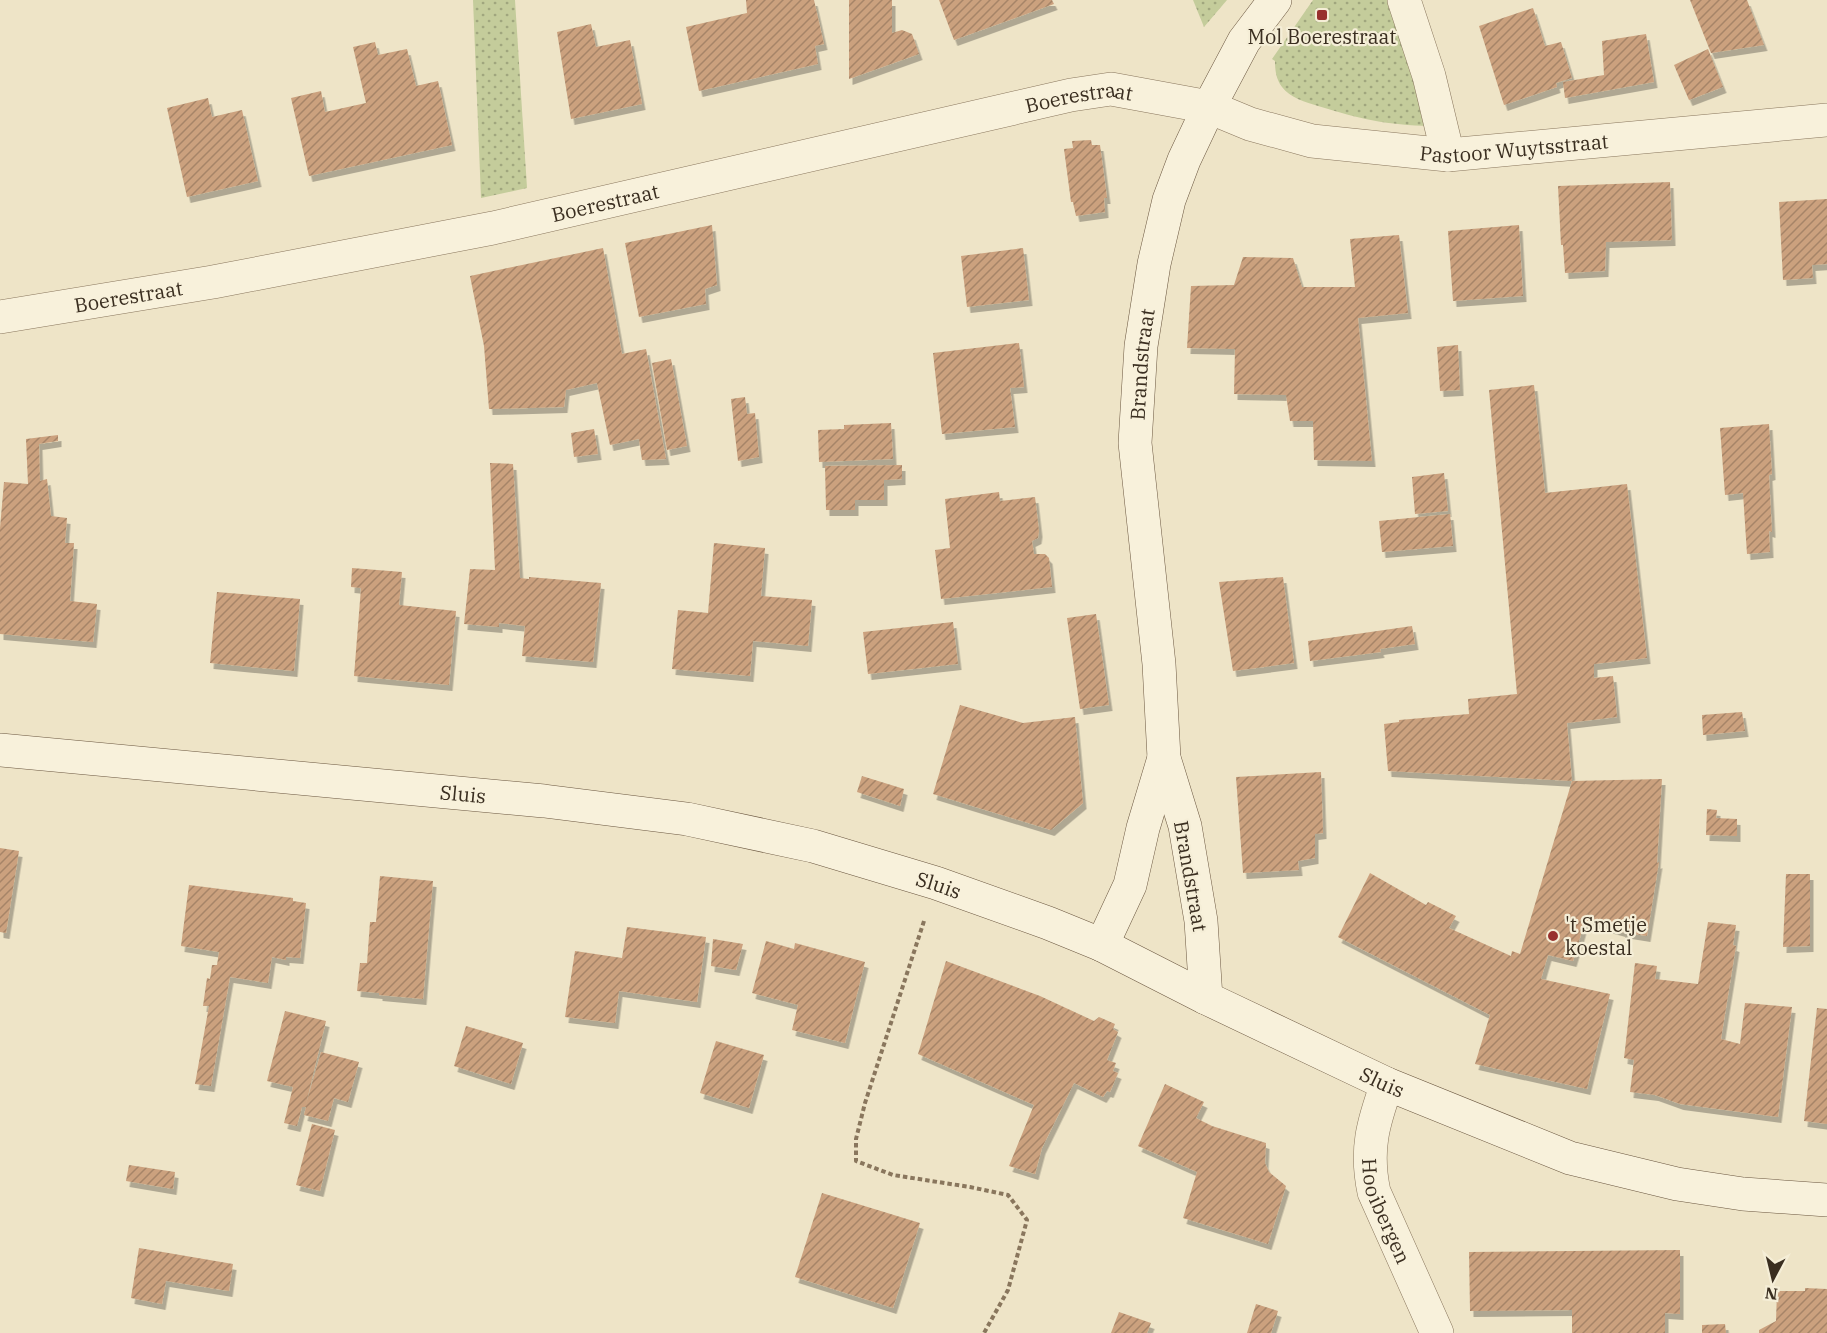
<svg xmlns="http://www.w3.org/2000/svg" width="1827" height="1333" font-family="'IBM Plex Serif',serif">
<defs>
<pattern id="grass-dots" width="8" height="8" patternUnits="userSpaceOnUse" patternTransform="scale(1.5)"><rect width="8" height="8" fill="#c4cc9b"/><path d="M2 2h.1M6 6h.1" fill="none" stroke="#a0a67e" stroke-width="1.8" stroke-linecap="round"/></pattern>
<pattern id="building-hatch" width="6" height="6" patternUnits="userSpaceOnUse" patternTransform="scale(1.5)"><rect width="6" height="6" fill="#cba17e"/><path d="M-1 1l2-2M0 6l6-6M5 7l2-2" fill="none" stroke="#a68467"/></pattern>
<filter id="shadow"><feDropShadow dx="3.5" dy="6" stdDeviation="0" flood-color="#0004"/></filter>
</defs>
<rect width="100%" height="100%" fill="#eee4c7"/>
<!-- grass -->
<g fill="url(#grass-dots)">
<polygon points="473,0 515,0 527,188 481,198"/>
<polygon points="1193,0 1227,0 1204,27"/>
<path d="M 1313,0 L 1388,0 L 1431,126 C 1386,125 1360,119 1318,106 C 1306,102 1290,98 1282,87 C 1276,79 1275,70 1275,61 L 1272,59 Z"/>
</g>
<!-- building -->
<g fill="url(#building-hatch)" filter="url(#shadow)">
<polygon points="746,0 814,0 824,44 815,46 818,64 699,91 686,27 747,13"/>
<polygon points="849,0 892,0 892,33 902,30 912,34 919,54 849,79"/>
<polygon points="939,0 1052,0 1054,4 954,40"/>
<polygon points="1690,0 1747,0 1764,45 1711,53"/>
<polygon points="1533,8 1545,46 1561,42 1572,78 1556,83 1557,87 1504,105 1479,26"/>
<polygon points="591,24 596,47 630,40 642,104 571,119 557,32"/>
<polygon points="1646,34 1654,82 1565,98 1563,82 1604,75 1602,41"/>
<polygon points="375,42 378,55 407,49 416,86 438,81 452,145 309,176 291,98 321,91 325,112 366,103 353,47"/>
<polygon points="1708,49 1723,87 1689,100 1674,65"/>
<polygon points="208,98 212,117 242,110 258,181 187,197 167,108"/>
<polygon points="1091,140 1092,145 1100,145 1107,198 1104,198 1105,212 1076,216 1073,202 1071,202 1064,149 1073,148 1072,141"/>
<polygon points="1670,182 1672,240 1606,242 1605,271 1565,273 1563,245 1561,245 1558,186"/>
<polygon points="1827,199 1827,264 1812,265 1813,278 1783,280 1779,202"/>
<polygon points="712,225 717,285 705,289 706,304 639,317 625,243"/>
<polygon points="1519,225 1523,296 1453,301 1448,231"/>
<polygon points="1399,235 1408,313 1358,318 1372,461 1314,460 1313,421 1290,421 1286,395 1234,394 1235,349 1187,348 1191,286 1234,285 1243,257 1293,258 1302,287 1355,287 1350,239"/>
<polygon points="603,248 622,354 646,349 666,459 642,460 639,439 610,445 597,383 566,390 564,407 489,409 484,346 470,276"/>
<polygon points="1023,248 1029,300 967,307 961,256"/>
<polygon points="1019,343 1024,387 1010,388 1015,427 942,434 933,353"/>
<polygon points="1458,345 1460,390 1440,391 1437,347"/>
<polygon points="671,359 687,446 667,450 652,363"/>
<polygon points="1534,385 1545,493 1627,484 1647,658 1594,664 1594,678 1613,676 1617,717 1567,723 1572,781 1388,771 1384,724 1399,722 1399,720 1469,714 1468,699 1517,694 1489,390"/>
<polygon points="745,397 747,414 755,413 759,457 738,461 731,399"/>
<polygon points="891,423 893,459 819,462 818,430 844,429 844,425"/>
<polygon points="1769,424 1772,474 1769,475 1772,532 1769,531 1770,552 1747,554 1743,493 1725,495 1720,428"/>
<polygon points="594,429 598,454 574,457 571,433"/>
<polygon points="58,435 58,441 39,444 40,481 47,479 51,516 67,518 65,543 74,543 70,601 97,604 93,642 0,634 0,528 4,482 28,484 26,439"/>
<polygon points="490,463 513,464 520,578 529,579 529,577 601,583 593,662 522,656 525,626 499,623 499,627 464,624 470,569 495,570"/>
<polygon points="902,465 902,479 884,480 884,500 855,500 855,510 826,510 825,466"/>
<polygon points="1444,473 1448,511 1415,514 1412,477"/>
<polygon points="999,492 1000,501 1035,497 1039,531 1038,538 1032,541 1034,554 1045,554 1049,558 1052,587 941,599 935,550 950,548 945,499"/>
<polygon points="1450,514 1453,546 1382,552 1379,521"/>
<polygon points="714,543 765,548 761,596 812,600 808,646 753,641 750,676 672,669 678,610 708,613"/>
<polygon points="352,568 402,572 399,605 456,611 449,685 354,676 361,588 351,587"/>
<polygon points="1283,577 1294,663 1233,671 1219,582"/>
<polygon points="217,592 300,599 294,671 210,663"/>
<polygon points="1096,614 1109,705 1080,709 1067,618"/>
<polygon points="953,622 958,664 868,674 863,632"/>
<polygon points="1412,626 1415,644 1380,649 1381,652 1310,661 1308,641"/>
<polygon points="960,705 1023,723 1075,717 1083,803 1051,830 933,794"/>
<polygon points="1742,712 1745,731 1703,735 1702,715"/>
<polygon points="1321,772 1323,833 1315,834 1315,858 1298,861 1299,870 1243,873 1236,777"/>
<polygon points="862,776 904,789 900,806 857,792"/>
<polygon points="1662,779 1657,863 1659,862 1647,936 1622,932 1622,931 1585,921 1573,961 1548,955 1541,979 1610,994 1587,1089 1475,1064 1490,1015 1338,937 1370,873 1426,905 1428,902 1456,916 1449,928 1511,956 1512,951 1520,954 1572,781"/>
<polygon points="1707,809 1717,810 1716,818 1737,819 1737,836 1706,835"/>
<polygon points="0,848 19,851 6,933 0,932"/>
<polygon points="1786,874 1810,874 1810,946 1783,947"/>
<polygon points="380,876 433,881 423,999 379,995 379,993 357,991 360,963 367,963 370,922 376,922"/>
<polygon points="189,885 293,898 293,901 306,903 300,958 286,957 286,960 272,957 268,983 230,977 211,1086 195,1084 209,1006 203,1006 207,978 210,979 212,965 217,965 219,952 181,946"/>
<polygon points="1708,922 1736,925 1733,945 1736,946 1721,1039 1740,1044 1745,1003 1792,1007 1778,1117 1680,1104 1655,1095 1630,1092 1634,1060 1624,1058 1635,963 1657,966 1655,979 1698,984"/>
<polygon points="627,927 706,937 697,1002 619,991 615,1023 565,1017 575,951 622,958"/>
<polygon points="713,939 743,944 736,970 711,966"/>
<polygon points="766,941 794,949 795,943 865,962 845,1043 792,1030 798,1005 752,993"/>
<polygon points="946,961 1040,996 1094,1021 1099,1017 1115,1024 1113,1029 1118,1032 1107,1060 1116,1063 1113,1071 1118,1073 1110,1092 1107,1091 1103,1097 1074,1083 1042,1148 1035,1174 1009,1166 1034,1105 918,1054"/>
<polygon points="1817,1008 1827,1009 1827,1124 1804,1121"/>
<polygon points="285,1011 326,1021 306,1104 321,1052 359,1062 348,1102 334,1098 328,1121 304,1115 306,1107 302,1107 297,1126 284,1123 293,1087 267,1081"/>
<polygon points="466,1026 523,1043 511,1084 454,1066"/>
<polygon points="716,1041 764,1055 749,1108 700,1093"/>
<polygon points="1165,1084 1204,1102 1196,1118 1212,1126 1266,1143 1265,1163 1269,1172 1286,1186 1268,1244 1183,1218 1197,1172 1138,1146"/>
<polygon points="312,1124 335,1130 320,1191 296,1185"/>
<polygon points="129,1165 175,1172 173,1189 126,1181"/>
<polygon points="822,1193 920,1223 893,1308 795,1277"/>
<polygon points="139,1248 233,1264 229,1291 166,1281 162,1304 131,1298"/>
<polygon points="1680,1250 1680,1314 1665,1313 1665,1333 1572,1333 1572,1310 1470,1311 1469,1252"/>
<polygon points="1805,1288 1827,1289 1827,1333 1759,1333 1759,1330 1776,1321 1777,1291 1805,1291"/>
<polygon points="1256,1304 1278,1311 1271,1333 1247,1333"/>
<polygon points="1119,1312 1151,1323 1147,1333 1111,1333"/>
<polygon points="1725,1324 1726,1333 1702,1333 1702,1325"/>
</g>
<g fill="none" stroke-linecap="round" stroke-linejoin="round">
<!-- street casing -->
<g stroke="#89765d" stroke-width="34">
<g id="street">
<polyline points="1404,0 1429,76 1448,155"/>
<path id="s1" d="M 0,317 L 213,282 L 493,228 L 1071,95 L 1111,89 L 1209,107 L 1250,124 L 1312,141 L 1448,155 L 1827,120"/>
<path id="s2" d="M 1387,1084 C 1373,1123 1365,1150 1374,1192 L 1437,1333"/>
</g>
</g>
<!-- secondary casing -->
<g stroke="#6b5740" stroke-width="34">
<g id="secondary">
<path id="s3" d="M 0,750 L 544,801 L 687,819 L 813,846 L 936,883 L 1048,923 L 1102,945 L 1206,998 L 1387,1084 L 1570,1158 L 1677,1184 L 1743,1194 L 1827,1200"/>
<polyline points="1102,945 1130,885 1143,828 1164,758"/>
<path id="s4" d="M 1206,998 L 1201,921 L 1185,826 L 1164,758 L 1159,664 L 1135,443 L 1141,346 L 1154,264 L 1169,200 L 1184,160 L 1209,107 L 1244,41 L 1275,0"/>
</g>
</g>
<!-- path -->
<polyline stroke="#89765d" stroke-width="4" stroke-dasharray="4.5 3" stroke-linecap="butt" points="924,921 865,1103 856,1139 856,1161 893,1175 970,1187 1008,1195 1027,1220 1008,1290 984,1333"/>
<!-- street -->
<use href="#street" stroke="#f8f1db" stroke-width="33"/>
<!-- secondary -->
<use href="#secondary" stroke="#f8f1db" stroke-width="33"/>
</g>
<!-- markers -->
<g fill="#98312e" stroke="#f5eed7" stroke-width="2">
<rect x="1316" y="9" width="12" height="12" rx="3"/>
<circle cx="1553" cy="936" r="6"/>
</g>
<g text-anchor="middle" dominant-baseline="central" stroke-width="4.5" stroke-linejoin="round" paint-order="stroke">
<!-- poi labels -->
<g font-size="20" fill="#3a2e20" stroke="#f5eed7">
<text x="1322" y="36">Mol Boerestraat</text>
<text x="1565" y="924" text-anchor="start">'t Smetje<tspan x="1565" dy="23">koestal</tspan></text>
</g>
<!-- street labels -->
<g font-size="20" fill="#3a2e20" stroke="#f5eed7">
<text stroke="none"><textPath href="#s1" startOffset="1102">Boerestraat</textPath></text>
<text stroke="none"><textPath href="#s1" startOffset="1546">Pastoor Wuytsstraat</textPath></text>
<text stroke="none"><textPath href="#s1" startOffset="616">Boerestraat</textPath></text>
<text stroke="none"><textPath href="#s1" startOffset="130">Boerestraat</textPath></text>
<text stroke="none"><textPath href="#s4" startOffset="640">Brandstraat</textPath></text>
<text stroke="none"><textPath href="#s3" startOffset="465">Sluis</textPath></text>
<text transform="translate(1191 876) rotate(80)">Brandstraat</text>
<text stroke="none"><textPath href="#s3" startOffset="951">Sluis</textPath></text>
<text stroke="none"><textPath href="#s3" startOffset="1437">Sluis</textPath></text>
<text stroke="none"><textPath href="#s2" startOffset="132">Hooibergen</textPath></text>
</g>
</g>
<!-- north arrow -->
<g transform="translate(1773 1279) rotate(187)" stroke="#f5eed7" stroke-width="4.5" paint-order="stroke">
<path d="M0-4.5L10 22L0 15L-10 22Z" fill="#3a2e20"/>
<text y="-9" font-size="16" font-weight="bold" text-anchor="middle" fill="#3a2e20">N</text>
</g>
</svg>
